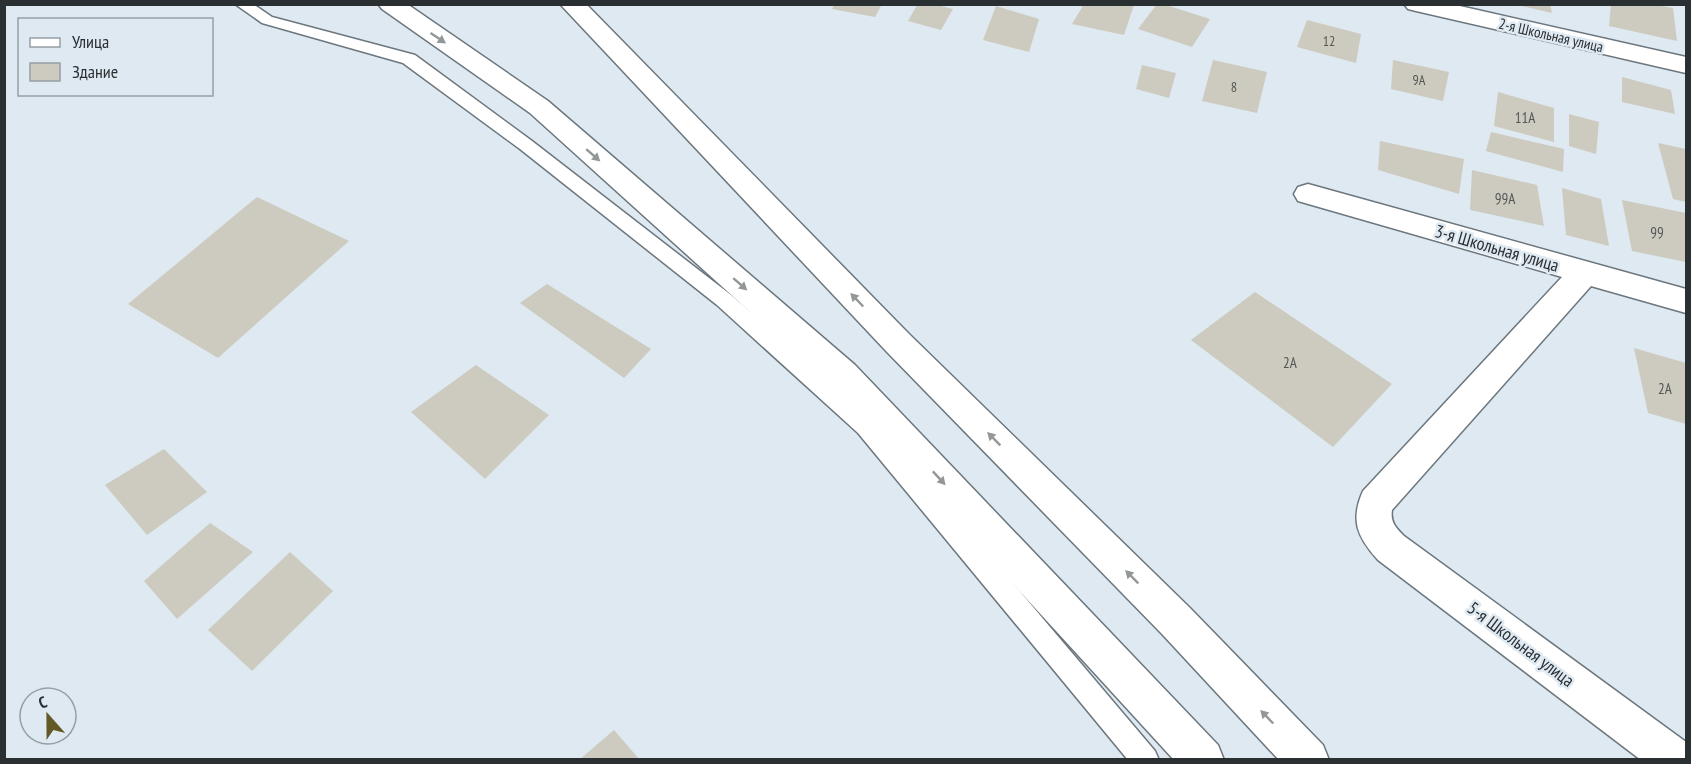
<svg xmlns="http://www.w3.org/2000/svg" width="1691" height="764" font-family="'PT Sans Narrow',sans-serif">
<rect width="100%" height="100%" fill="#dee9f1"/>
<!-- building -->
<g fill="#cdcbbf">
<polygon points="835,4 882,4 875,17 832,9"/>
<polygon points="1084,4 1134,5 1124,35 1072,24"/>
<polygon points="1157,4 1163,4 1210,19 1192,47 1138,29"/>
<polygon points="1518,4 1550,4 1552,13 1518,5"/>
<polygon points="1611,4 1650,4 1673,8 1677,41 1609,26"/>
<polygon points="917,5 937,5 953,9 941,30 908,21"/>
<polygon points="996,6 1039,19 1029,52 983,40"/>
<polygon points="1307,20 1361,34 1356,63 1297,47"/>
<polygon points="1213,60 1267,72 1257,113 1202,101"/>
<polygon points="1393,60 1449,72 1443,101 1391,89"/>
<polygon points="1142,65 1176,73 1169,98 1136,89"/>
<polygon points="1622,77 1671,90 1675,114 1622,102"/>
<polygon points="1498,92 1554,108 1554,142 1494,126"/>
<polygon points="1569,114 1599,122 1596,154 1569,146"/>
<polygon points="1491,132 1564,149 1563,172 1486,151"/>
<polygon points="1380,141 1464,159 1459,194 1378,170"/>
<polygon points="1658,143 1686,149 1686,202 1673,199"/>
<polygon points="1472,170 1537,185 1544,226 1470,210"/>
<polygon points="1562,188 1601,199 1609,246 1566,235"/>
<polygon points="257,197 349,241 218,358 128,304"/>
<polygon points="1622,200 1686,213 1686,262 1632,251"/>
<polygon points="547,284 651,349 624,378 520,303"/>
<polygon points="1255,292 1392,384 1333,447 1191,340"/>
<polygon points="1634,348 1686,363 1686,424 1648,413"/>
<polygon points="476,365 549,415 485,479 411,412"/>
<polygon points="164,449 207,492 147,535 105,485"/>
<polygon points="210,523 253,552 177,619 144,581"/>
<polygon points="290,552 333,591 252,671 208,630"/>
<polygon points="614,730 640,760 579,760"/>
</g>
<g fill="none" stroke-linecap="round" stroke-linejoin="round">
<!-- service casing -->
<g stroke="#6c767d" stroke-width="3">
<polygon id="service" points="235,4 253,4 272,17 415,55 532,141 731,295 874,419 1155,751 1159,760 1128,760 858,433 717,305 520,149 403,63 262,23"/>
</g>
<!-- minor casing -->
<g stroke="#6c767d" stroke-width="3">
<g id="minor">
<polygon points="1404,4 1451,4 1686,57 1686,73 1416,11 1408,9"/>
<path d="M 1308,184 L 1686,289 L 1686,313 L 1591,286 L 1392,510 C 1390,522 1396,528 1404,536 L 1686,742 L 1686,760 L 1641,760 L 1378,560 C 1357,537 1350,520 1363,491 L 1562,277 L 1298,201 L 1294,194 L 1298,187 Z"/>
</g>
</g>
<!-- primary casing -->
<g stroke="#6c767d" stroke-width="3">
<g id="primary">
<polygon points="378,4 407,4 548,101 855,365 1218,745 1224,760 1174,760 831,385 530,113 382,9"/>
<polygon points="560,4 586,4 909,334 1190,608 1323,745 1329,760 1279,760 1162,634 887,352"/>
</g>
</g>
<!-- service -->
<use href="#service" fill="#fff" fill-rule="evenodd"/>
<!-- minor -->
<use href="#minor" fill="#fff" fill-rule="evenodd"/>
<!-- primary -->
<use href="#primary" fill="#fff" fill-rule="evenodd"/>
</g>
<!-- one-way arrows -->
<defs><path id="oneway-solid" d="M-6-.8H1V-3.2L6.5 0L1 3.2V.8H-6Z" transform="scale(1.5)"/></defs>
<g fill="#949798">
<use href="#oneway-solid" transform="translate(438 38) rotate(34)"/>
<use href="#oneway-solid" transform="translate(593 155) rotate(41)"/>
<use href="#oneway-solid" transform="translate(740 284) rotate(41)"/>
<use href="#oneway-solid" transform="translate(857 300) rotate(-134)"/>
<use href="#oneway-solid" transform="translate(994 439) rotate(-135)"/>
<use href="#oneway-solid" transform="translate(939 478) rotate(47)"/>
<use href="#oneway-solid" transform="translate(1132 577) rotate(-135)"/>
<use href="#oneway-solid" transform="translate(1267 717) rotate(-134)"/>
</g>
<g text-anchor="middle" dominant-baseline="central" stroke-width="5" stroke-linejoin="round" paint-order="stroke">
<!-- far-number labels -->
<g font-size="14" fill="#535655">
<text x="1329" y="41">12</text>
<text x="1419" y="80">9А</text>
<text x="1234" y="87">8</text>
</g>
<!-- far-street labels -->
<g font-size="15" fill="#2a2f32" stroke="#dee9f1">
<text transform="translate(1551 35) rotate(13)">2-я Школьная улица</text>
</g>
<!-- number labels -->
<g font-size="15" fill="#535655">
<text x="1525" y="117">11А</text>
<text x="1505" y="198">99А</text>
<text x="1657" y="232">99</text>
<text x="1290" y="362">2А</text>
<text x="1665" y="388">2А</text>
</g>
<!-- street labels -->
<g font-size="18" fill="#2a2f32" stroke="#dee9f1">
<text transform="translate(1497 248) rotate(16)">3-я Школьная улица</text>
<text transform="translate(1521 644) rotate(37)">5-я Школьная улица</text>
</g>
</g>
<!-- border -->
<rect width="1691" height="764" fill="none" stroke="#2a2f32" stroke-width="12"/>
<!-- legend -->
<rect x="18" y="18" width="195" height="78" fill="#dee9f1" stroke="#969fa5" stroke-width="1.5"/>
<rect x="30" y="38" width="30" height="9" fill="#ffffff" stroke="#969fa5" stroke-width="1.5"/>
<text x="72" y="48" font-size="18" fill="#2a2f32">Улица</text>
<rect x="30" y="63" width="30" height="18" fill="#cdcbbf" stroke="#969fa5" stroke-width="1.5"/>
<text x="72" y="78" font-size="18" fill="#2a2f32">Здание</text>
<!-- north arrow -->
<g transform="translate(48 716) rotate(339)"><circle r="28" fill="#dee9f1" stroke="#969fa5" stroke-width="1.5"/>
<path d="M0-4.5L10 22L0 15L-10 22Z" fill="#635926"/>
<text y="-9" font-size="16" font-weight="bold" text-anchor="middle" fill="#2a2f32">С</text>
</g>
</svg>
